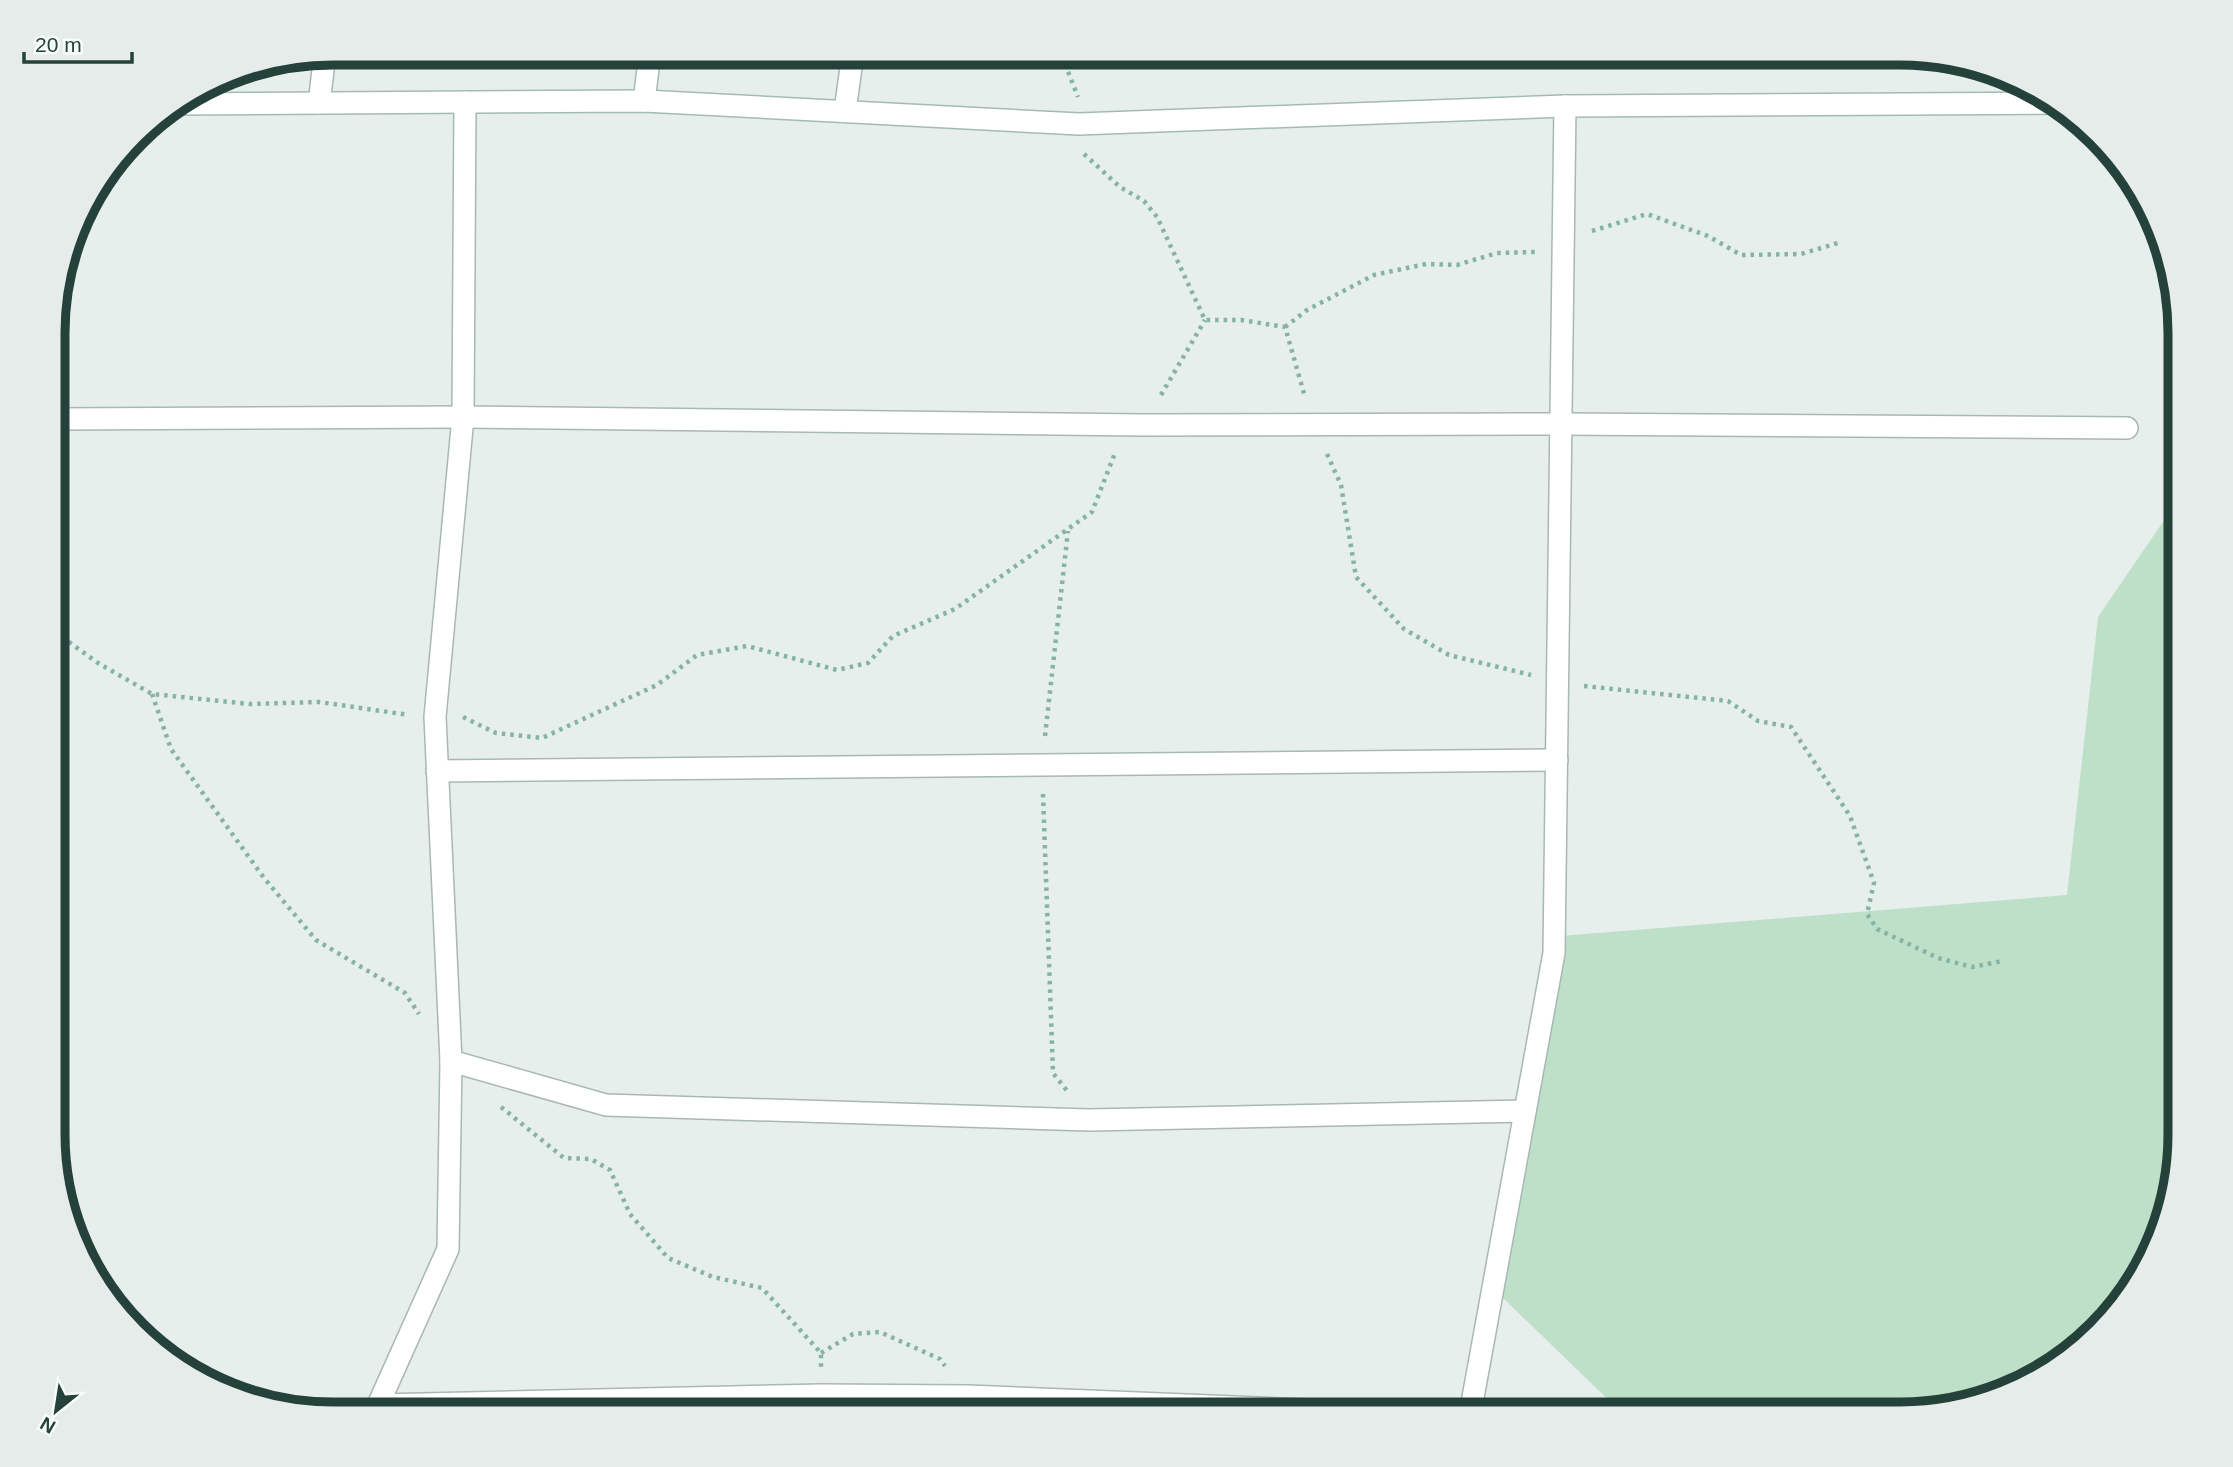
<svg xmlns="http://www.w3.org/2000/svg" width="2233" height="1467" font-family="Arial,sans-serif">
<rect width="100%" height="100%" fill="#e6efeb"/>
<!-- green -->
<polygon fill="#bfe0c8" points="2180,497 2180,1153 2166,1224 2133,1291 2040,1377 1919,1414 1623,1414 1500,1295 1548,937 2067,895 2098,617"/>
<g fill="none" stroke-linecap="round" stroke-linejoin="round">
<!-- street casing -->
<g stroke="#a8b8b2" stroke-width="24">
<g id="street">
<polyline points="644,101 650,53"/>
<polyline points="319,103 325,54"/>
<polyline points="845,111 853,53"/>
<polyline points="55,419 463,417 1141,425 1561,424 2127,428"/>
<polyline points="437,771 1557,760"/>
<polyline points="451,1061 606,1105 1089,1120 1525,1111"/>
<polyline points="379,1405 821,1395 968,1396 1405,1414"/>
<polyline points="374,1414 448,1249 451,1061 435,717 463,417 465,102"/>
<polyline points="1470,1414 1554,953 1565,106"/>
</g>
</g>
<!-- secondary casing -->
<g stroke="#a4bbb3" stroke-width="24">
<polyline id="secondary" points="177,104 644,101 1079,124 1565,106 2060,103"/>
</g>
<!-- path -->
<g stroke="#86b3a5" stroke-width="4.5" stroke-dasharray="3.5 5" stroke-linecap="butt">
<polyline points="1052,53 1065,64 1078,97"/>
<polyline points="1084,154 1120,187 1144,201 1157,217 1205,320 1241,320 1285,327 1305,397"/>
<polyline points="1592,231 1647,214 1708,236 1741,255 1801,254 1838,243"/>
<polyline points="1285,327 1307,310 1374,275 1426,264 1457,265 1497,253 1536,252"/>
<polyline points="1161,395 1205,320"/>
<polyline points="1327,454 1341,485 1356,577 1404,629 1449,655 1531,675"/>
<polyline points="55,632 98,663 152,694 249,704 319,702 409,715"/>
<polyline points="1584,686 1728,701 1758,721 1791,727 1850,816 1874,883 1867,914 1877,929 1938,958 1972,967 2003,961"/>
<polyline points="152,694 171,749 264,878 316,940 405,993 419,1014"/>
<polyline points="463,717 496,733 542,738 657,685 697,655 747,646 837,670 868,663 893,636 955,609 1092,512 1115,453"/>
<polyline points="1045,736 1068,531"/>
<polyline points="1043,794 1053,1073 1068,1092"/>
<polyline points="501,1107 564,1158 591,1159 610,1170 630,1214 668,1258 713,1277 762,1288 821,1353 821,1368"/>
<polyline points="821,1353 853,1334 880,1332 940,1359 945,1366"/>
</g>
<!-- street -->
<use href="#street" stroke="#fff" stroke-width="21"/>
<!-- secondary -->
<use href="#secondary" stroke="#fff" stroke-width="21"/>
</g>
<!-- crop -->
<path d="M0 0H2233V1467H0ZM333 65H1900A268 268 0 0 1 2168 333V1134A268 268 0 0 1 1900 1402H333A268 268 0 0 1 65 1134V333A268 268 0 0 1 333 65Z" fill="#e6ecea" fill-rule="evenodd"/>
<path fill="none" stroke="#24423a" stroke-width="9" d="M333 65H1900A268 268 0 0 1 2168 333V1134A268 268 0 0 1 1900 1402H333A268 268 0 0 1 65 1134V333A268 268 0 0 1 333 65Z"/>
<!-- north arrow -->
<g transform="translate(56 1411) rotate(210)" stroke="#f7fbf9" stroke-width="5" paint-order="stroke">
<path d="M0-5L12 26L0 18L-12 26Z" fill="#24423a"/>
<text y="-10" font-size="19" font-weight="bold" text-anchor="middle" fill="#24423a">N</text>
</g>
<!-- scale -->
<path d="M24 52v10h108v-10" fill="none" stroke="#24423a" stroke-width="3.5"/>
<text x="35" y="52" font-size="21" fill="#24423a" stroke="#f7fbf9" stroke-width="5" paint-order="stroke">20 m</text>
</svg>
